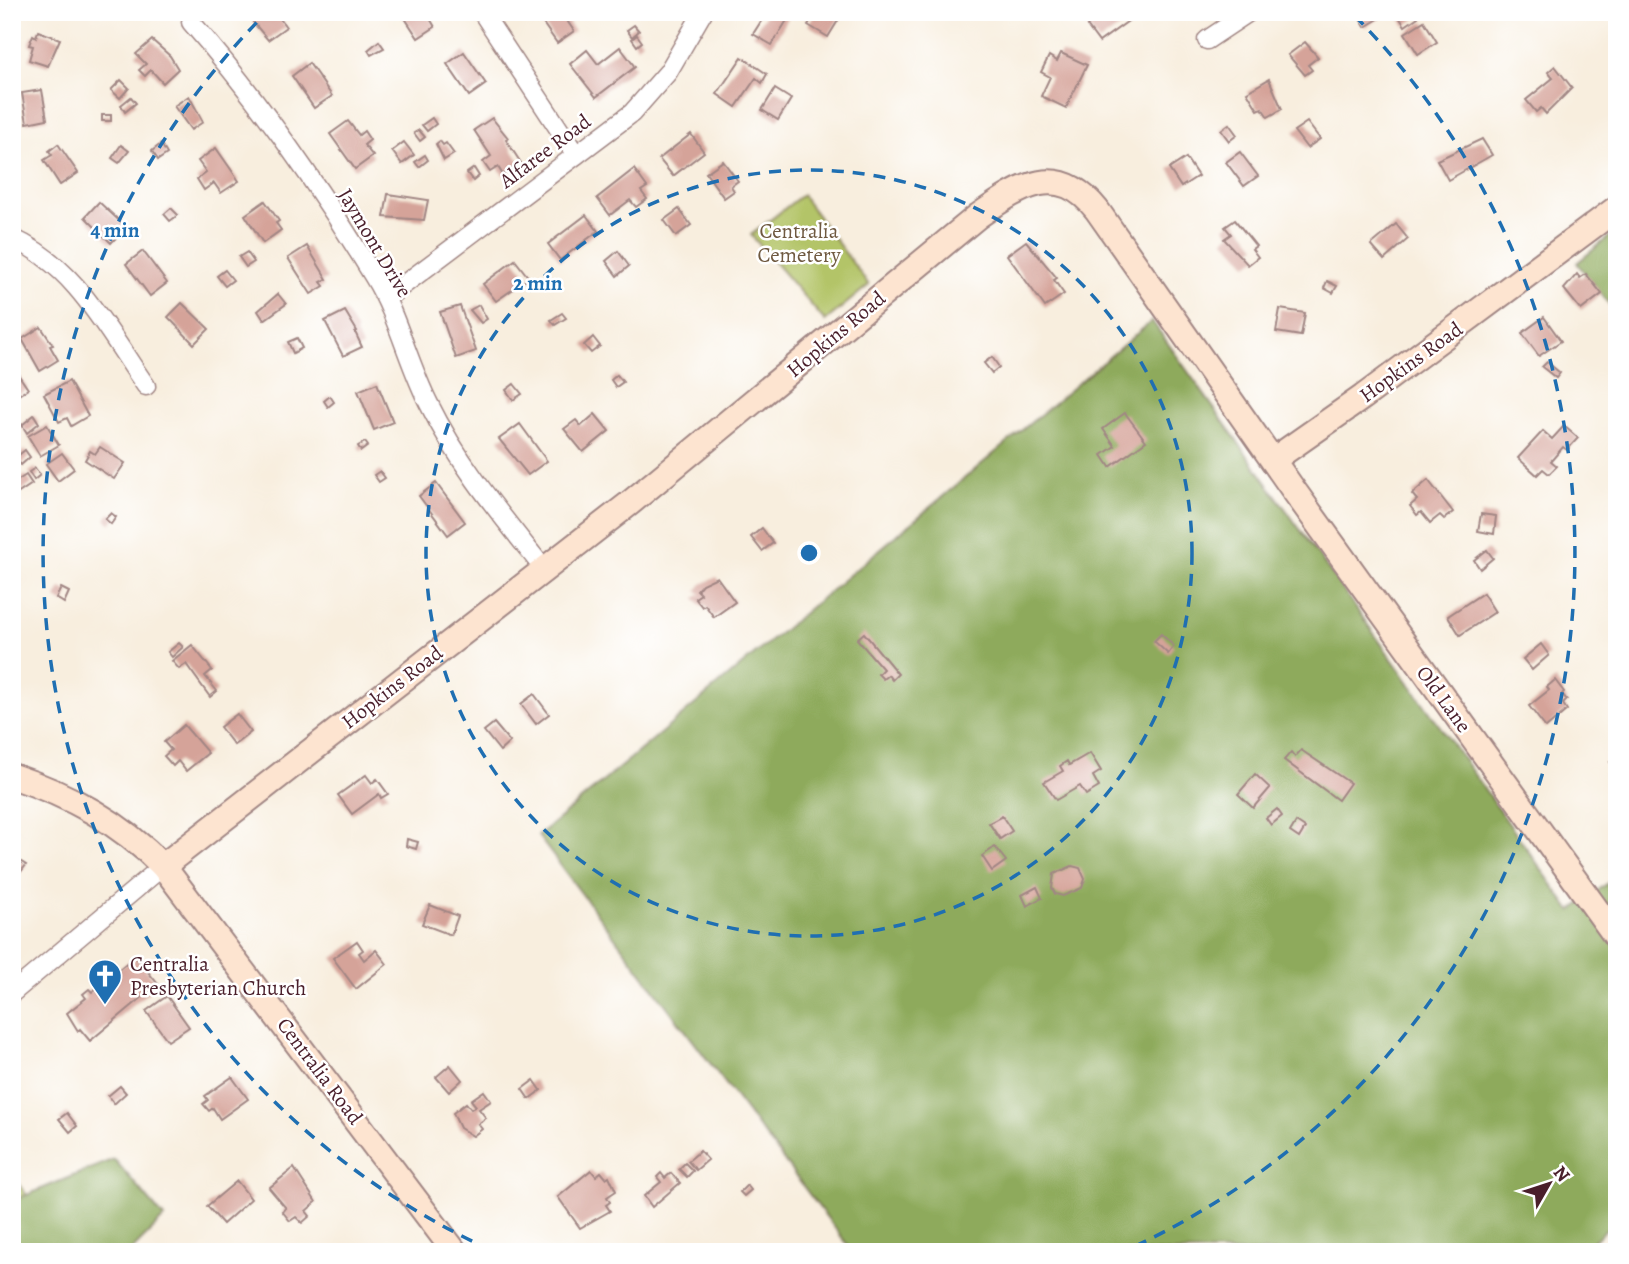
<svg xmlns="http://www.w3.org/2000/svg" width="1629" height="1264" font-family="Alegreya,serif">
<rect width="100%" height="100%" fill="#fff"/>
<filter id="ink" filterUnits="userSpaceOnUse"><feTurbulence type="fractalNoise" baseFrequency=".0143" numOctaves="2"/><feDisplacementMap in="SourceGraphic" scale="14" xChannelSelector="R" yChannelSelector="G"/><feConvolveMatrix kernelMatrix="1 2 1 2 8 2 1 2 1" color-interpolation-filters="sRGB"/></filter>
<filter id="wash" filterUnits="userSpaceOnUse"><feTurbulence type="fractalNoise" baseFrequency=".00686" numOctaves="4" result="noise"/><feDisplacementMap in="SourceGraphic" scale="28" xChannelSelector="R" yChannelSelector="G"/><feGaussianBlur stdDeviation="1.57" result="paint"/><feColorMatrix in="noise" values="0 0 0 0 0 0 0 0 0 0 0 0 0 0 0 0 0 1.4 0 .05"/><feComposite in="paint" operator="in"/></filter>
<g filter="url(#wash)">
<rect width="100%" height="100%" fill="#f8eede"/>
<!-- green -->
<g fill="#b3c467" stroke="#7e7249" stroke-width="2">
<polygon points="802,195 869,285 825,321 751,235"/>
<polygon points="12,1176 27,1195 12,1201"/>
</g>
<!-- forest -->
<g fill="#8eaa5c" stroke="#6c6444" stroke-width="2">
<polygon points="1617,230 1617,314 1577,263"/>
<polygon points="1152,321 1571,911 1617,876 1617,1221 1580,1252 853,1252 538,836"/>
<polygon points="114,1159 164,1218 130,1252 12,1252 12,1201"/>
</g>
<g id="blocks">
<!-- building -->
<g fill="#d5a399">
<polygon points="250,12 275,12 286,27 268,40 253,22 255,20"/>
<polygon points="401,12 426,12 435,27 418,38"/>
<polygon points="535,12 561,12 574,31 557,43"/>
<polygon points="767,12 792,12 772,45 753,34"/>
<polygon points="816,12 827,12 839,19 828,37 808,25"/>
<polygon points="1092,12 1126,12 1131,19 1099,42 1087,26 1096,19"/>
<polygon points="1356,12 1390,12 1365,27"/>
<polygon points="1396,12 1415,12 1418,17 1405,26"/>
<polygon points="1424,21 1437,42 1418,54 1405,33"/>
<polygon points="634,25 639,31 632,37 627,30"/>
<polygon points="38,31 60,39 48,66 29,60 33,46 29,45 33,35 36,37"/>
<polygon points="637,35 642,42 637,46 632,39"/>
<polygon points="152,40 170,56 178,69 163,83 151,70 145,76 139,70 146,64 136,54"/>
<polygon points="379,41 384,48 371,55 368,50"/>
<polygon points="1305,42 1318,57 1308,65 1312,70 1305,75 1288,55"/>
<polygon points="620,47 635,67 596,97 570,64 587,50 598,64"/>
<polygon points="464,52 486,84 469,96 447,64"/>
<polygon points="1061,53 1087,65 1066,108 1041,96 1050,77 1041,72 1049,56 1057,61"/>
<polygon points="742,57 767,74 762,83 756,78 736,107 717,94"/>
<polygon points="309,63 332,96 314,108 292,76"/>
<polygon points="1555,66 1572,88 1546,114 1541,108 1536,112 1526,100 1553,78 1548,72"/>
<polygon points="1269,79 1282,109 1268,117 1262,108 1258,110 1247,92"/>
<polygon points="121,80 129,88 120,98 111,90"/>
<polygon points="775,89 791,99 778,120 762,110"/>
<polygon points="42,90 47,119 27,123 22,93"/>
<polygon points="189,96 203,122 191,130 174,106"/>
<polygon points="131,97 136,103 125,112 121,105"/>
<rect x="102" y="115" width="9" height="6"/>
<polygon points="432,118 436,124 427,131 422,125"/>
<polygon points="492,118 508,138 506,140 521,163 503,175 498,167 490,172 483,162 491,156 474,130"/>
<polygon points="348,121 359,135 364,131 370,140 364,145 373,156 355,169 330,134"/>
<polygon points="1307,122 1320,139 1307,148 1294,131"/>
<polygon points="1229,124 1237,135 1229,141 1221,130"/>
<polygon points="419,130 425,137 420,141 414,133"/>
<polygon points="691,134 704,152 673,176 659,159"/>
<polygon points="1482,139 1492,155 1448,180 1437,160"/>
<polygon points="440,141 443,145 446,143 454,154 444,160 436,144"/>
<polygon points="404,142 414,155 402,164 392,151"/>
<polygon points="58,144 78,173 60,185 44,160 52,155 49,151"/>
<polygon points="161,144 167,154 158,160 152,151"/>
<polygon points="121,145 129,151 119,163 112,158"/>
<polygon points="216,148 239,181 221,193 214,183 204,190 197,179 206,172 198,161"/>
<polygon points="1240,152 1258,176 1244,186 1226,162"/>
<polygon points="425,155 428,160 419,167 415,162"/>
<polygon points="1186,158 1198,176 1181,187 1169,169"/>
<polygon points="723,161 738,181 731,186 734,191 724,198 706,173"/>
<polygon points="474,168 479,176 473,181 467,173"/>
<polygon points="634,169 647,187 641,191 647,199 636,207 630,200 610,215 597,198"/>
<polygon points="388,194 428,200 424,220 384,217"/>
<polygon points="265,201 279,221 276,223 281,230 263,243 245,215"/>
<polygon points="99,202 126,227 111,243 85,217"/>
<polygon points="171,208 178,215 170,221 164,214"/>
<polygon points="679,209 691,225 676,236 664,220"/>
<polygon points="586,215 598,231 560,260 548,244"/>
<polygon points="1235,220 1256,246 1252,249 1258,257 1248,265 1224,239 1231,234 1225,227"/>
<polygon points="1396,224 1408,239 1384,260 1371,245"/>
<polygon points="1026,241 1057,278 1054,280 1064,294 1045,307 1007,255"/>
<polygon points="307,246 327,279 321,282 324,286 311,294 288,258"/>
<polygon points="143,251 167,283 150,296 126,264"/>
<polygon points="618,251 629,266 617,276 606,261"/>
<polygon points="247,252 254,262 246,267 239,257"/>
<polygon points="515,260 529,278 496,301 483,284"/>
<polygon points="225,270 233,280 225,286 217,276"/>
<polygon points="1577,274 1580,278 1586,274 1602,294 1581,310 1564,289"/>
<polygon points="1327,281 1337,286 1333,293 1324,288"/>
<polygon points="12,290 20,305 12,309"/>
<polygon points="278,294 286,304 264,320 258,311"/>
<polygon points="182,303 209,329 194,344 168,317"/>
<polygon points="479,305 487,319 481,323 470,310"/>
<polygon points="460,306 476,351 456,358 440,312"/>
<polygon points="1280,309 1305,313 1301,336 1276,332"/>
<polygon points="345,311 357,331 355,332 362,347 343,356 325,321"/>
<polygon points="562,313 566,318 555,325 551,320"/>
<polygon points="1544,317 1561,341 1539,356 1522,333"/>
<polygon points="41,327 53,345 50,346 58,360 40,371 22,339"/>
<polygon points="593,337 600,346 591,353 584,345"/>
<polygon points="297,338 302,348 293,353 288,342"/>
<polygon points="992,357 999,367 992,373 984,363"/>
<polygon points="1547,362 1560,373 1556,378 1542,367"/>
<polygon points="16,371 28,389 12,399 12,374"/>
<polygon points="617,375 623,382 616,387 611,380"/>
<polygon points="69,381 88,416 71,426 67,418 59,422 44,394"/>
<polygon points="377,383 393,422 374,430 358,391"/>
<polygon points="514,384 522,394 513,400 506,390"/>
<polygon points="330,396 334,402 328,407 324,401"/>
<polygon points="1125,413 1146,441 1110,467 1102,455 1115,446 1103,429"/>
<polygon points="595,414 609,431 583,452 564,429 576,420 581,426"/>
<polygon points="34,415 39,423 27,433 22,425"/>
<polygon points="520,424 547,461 528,475 499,439"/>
<polygon points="47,425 59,445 40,456 28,436"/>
<polygon points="1564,426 1578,438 1567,450 1563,447 1551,461 1557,466 1549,474 1543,469 1537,475 1518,458 1543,431 1552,439"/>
<polygon points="365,442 368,446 361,451 358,446"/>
<polygon points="100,447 125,463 114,479 85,460 90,451 95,454"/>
<polygon points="25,450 30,457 21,465 15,458"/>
<polygon points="62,453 74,469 58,481 46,464"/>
<polygon points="35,468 40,475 34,480 29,472"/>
<polygon points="380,471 385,478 379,482 374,475"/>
<polygon points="26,475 32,484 17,494 12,484"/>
<polygon points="1428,480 1453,512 1444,519 1440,515 1430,523 1421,512 1417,515 1410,506 1417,500 1412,494"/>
<polygon points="436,483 465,522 448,535 419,496"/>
<polygon points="111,513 116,517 111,524 105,519"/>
<polygon points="1481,514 1496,516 1494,534 1478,531"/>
<polygon points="12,515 20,535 12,538"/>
<polygon points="762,528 773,543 762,551 751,537"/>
<polygon points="1487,550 1493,558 1480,569 1474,560"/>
<polygon points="717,577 735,602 714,617 705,605 702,607 695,598 701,594 697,590 702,584"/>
<polygon points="61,588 69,592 64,603 56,598"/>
<polygon points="1483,593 1495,612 1460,635 1448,616"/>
<polygon points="864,633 898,674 892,680 888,675 883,679 878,674 883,669 857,639"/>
<polygon points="1161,634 1174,646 1168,654 1154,641"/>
<polygon points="179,643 183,647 172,657 168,652"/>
<polygon points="1541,644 1549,655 1532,670 1523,659"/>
<polygon points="192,645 212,670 205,676 217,691 210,697 186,664 179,669 172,661"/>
<polygon points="1555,680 1564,692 1562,694 1567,700 1563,704 1567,710 1546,728 1529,706 1549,690 1547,687"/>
<polygon points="534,694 549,714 536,724 521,704"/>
<polygon points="237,714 251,732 234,745 220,727"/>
<polygon points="494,723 510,742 500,751 484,731"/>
<polygon points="184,725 208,753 186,771 178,761 173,766 164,756 171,750 164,742"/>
<polygon points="1301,750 1350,783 1338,800 1284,760 1291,752 1295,757"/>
<polygon points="1090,753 1101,771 1093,776 1099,787 1086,795 1080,786 1056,800 1044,782 1063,771 1060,766 1067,761 1069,765"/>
<polygon points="1617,757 1617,772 1610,762"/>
<polygon points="1255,774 1270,788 1253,808 1238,794"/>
<polygon points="366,775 372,783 377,779 388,794 381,798 379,794 352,814 338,795"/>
<polygon points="1277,809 1282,816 1271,825 1266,818"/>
<polygon points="1002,816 1012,831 1000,839 989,823"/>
<polygon points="1296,822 1305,828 1299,838 1290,832"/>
<polygon points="407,839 418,842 416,849 406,846"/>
<polygon points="995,847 1006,861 992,871 982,856"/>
<polygon points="12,856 26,865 16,878 12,876"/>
<polygon points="1072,866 1080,868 1085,879 1082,888 1063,896 1055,894 1052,888 1054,874"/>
<polygon points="1037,887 1042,898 1027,906 1022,895"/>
<polygon points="430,905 458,916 451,935 422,924"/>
<polygon points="357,941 363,950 359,953 364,960 376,950 387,964 356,989 333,958"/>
<polygon points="135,956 158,984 90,1041 80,1029 78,1031 67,1013 86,998 83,994 89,989 92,992"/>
<polygon points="167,996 189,1027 168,1041 146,1011"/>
<polygon points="450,1065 462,1080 449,1092 436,1077"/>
<polygon points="232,1077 248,1099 220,1119 213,1108 209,1111 203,1104 208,1100 205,1096"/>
<polygon points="534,1080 541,1090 529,1099 522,1089"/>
<polygon points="120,1086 126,1093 114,1104 108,1096"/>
<polygon points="484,1091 491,1101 479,1109 486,1118 478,1124 482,1129 473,1136 460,1128 453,1113 466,1103 471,1109 476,1106 471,1100"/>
<polygon points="67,1113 77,1126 70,1132 59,1119"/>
<polygon points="700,1151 708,1160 696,1170 688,1161"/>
<polygon points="685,1163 693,1171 687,1177 679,1169"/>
<polygon points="294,1168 316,1202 306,1211 310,1216 302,1223 296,1217 290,1221 282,1211 286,1208 269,1188"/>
<polygon points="591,1170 596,1176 601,1172 606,1178 609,1176 616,1191 607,1197 610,1202 606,1205 610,1211 580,1228 558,1197"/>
<polygon points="661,1173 665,1178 671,1173 680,1183 652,1207 644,1196 661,1182 657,1177"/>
<polygon points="237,1181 251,1199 223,1224 207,1206"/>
<polygon points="747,1185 751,1190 744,1196 740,1192"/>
</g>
</g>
</g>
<g filter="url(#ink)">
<use href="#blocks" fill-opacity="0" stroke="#a18684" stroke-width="2"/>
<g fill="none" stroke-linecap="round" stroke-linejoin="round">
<!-- minor casing -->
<g stroke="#a18684" stroke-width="21">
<g id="minor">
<polyline points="482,12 576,155"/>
<path d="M 191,22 C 259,100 320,188 374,277 C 398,316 408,363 429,404 C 459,465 502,516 544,569"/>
<polyline points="1207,40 1249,12"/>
<path d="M 12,238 C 76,266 108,332 146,386"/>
<polyline points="386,298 632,113 668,72 703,12"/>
<polyline points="12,993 163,866"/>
</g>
</g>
<!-- secondary casing -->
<g stroke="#a18684" stroke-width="28">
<g id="secondary">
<polyline points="1273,460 1363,397 1617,208"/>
<path d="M 12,776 C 72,796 119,822 163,866 L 455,1252"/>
<path d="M 163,866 L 630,503 L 978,216 C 1020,187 1057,160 1097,210 L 1295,492 L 1617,938"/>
</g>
</g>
<!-- minor -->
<use href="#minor" stroke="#fff" stroke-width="18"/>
<!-- secondary -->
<use href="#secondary" stroke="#fde4d0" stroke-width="24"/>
</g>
</g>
<!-- distance rings -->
<g fill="none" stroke="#1f6fb2" stroke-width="3.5" stroke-dasharray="12 9">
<circle cx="809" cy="553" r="383"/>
<path d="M491 1250A766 766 0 0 1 263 16M1355 16A766 766 0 0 1 1127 1250"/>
</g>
<!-- icons -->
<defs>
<g id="church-pin" transform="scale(1.75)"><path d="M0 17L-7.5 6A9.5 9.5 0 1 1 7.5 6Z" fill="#1f6fb2" stroke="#fff"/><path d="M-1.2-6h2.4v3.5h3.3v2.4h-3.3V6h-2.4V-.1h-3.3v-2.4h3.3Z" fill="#fff"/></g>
</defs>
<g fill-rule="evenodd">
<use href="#church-pin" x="105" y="976"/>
</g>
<g text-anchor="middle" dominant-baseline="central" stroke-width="5" stroke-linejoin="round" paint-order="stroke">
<!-- street labels -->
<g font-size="21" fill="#4a1f2b" stroke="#fff">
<text transform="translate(545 151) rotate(-37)">Alfaree Road</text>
<text transform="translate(375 243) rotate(59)">Jaymont Drive</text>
<text transform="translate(836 334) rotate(-40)">Hopkins Road</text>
<text transform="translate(1411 362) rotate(-36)">Hopkins Road</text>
<text transform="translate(392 687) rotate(-38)">Hopkins Road</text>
<text transform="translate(1444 699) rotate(54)">Old Lane</text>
<text transform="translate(320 1071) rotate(53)">Centralia Road</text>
</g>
<!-- park labels -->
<g font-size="21" fill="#6f5940" stroke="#fff">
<text x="799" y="231">Centralia<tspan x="799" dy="24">Cemetery</tspan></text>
</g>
<!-- poi labels -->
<g font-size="21" fill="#4a1f2b" stroke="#fff" text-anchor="start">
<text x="130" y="964">Centralia<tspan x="130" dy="24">Presbyterian Church</tspan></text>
</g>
</g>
<circle cx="809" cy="553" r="10" fill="#1f6fb2" stroke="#fff" stroke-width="3.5"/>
<g font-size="21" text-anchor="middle" font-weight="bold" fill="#1f6fb2" stroke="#fff" stroke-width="5" stroke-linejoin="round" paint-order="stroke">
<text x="115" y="237">4 min</text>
<text x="538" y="290">2 min</text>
</g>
<!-- margin -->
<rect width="1629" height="1264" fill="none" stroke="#fff" stroke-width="42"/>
<!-- north arrow -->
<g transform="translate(1549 1184) rotate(51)" stroke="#ffffff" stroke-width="5" paint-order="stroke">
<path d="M0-5L12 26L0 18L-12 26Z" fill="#4a1f2b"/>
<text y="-10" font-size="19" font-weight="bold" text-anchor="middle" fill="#4a1f2b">N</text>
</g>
</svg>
